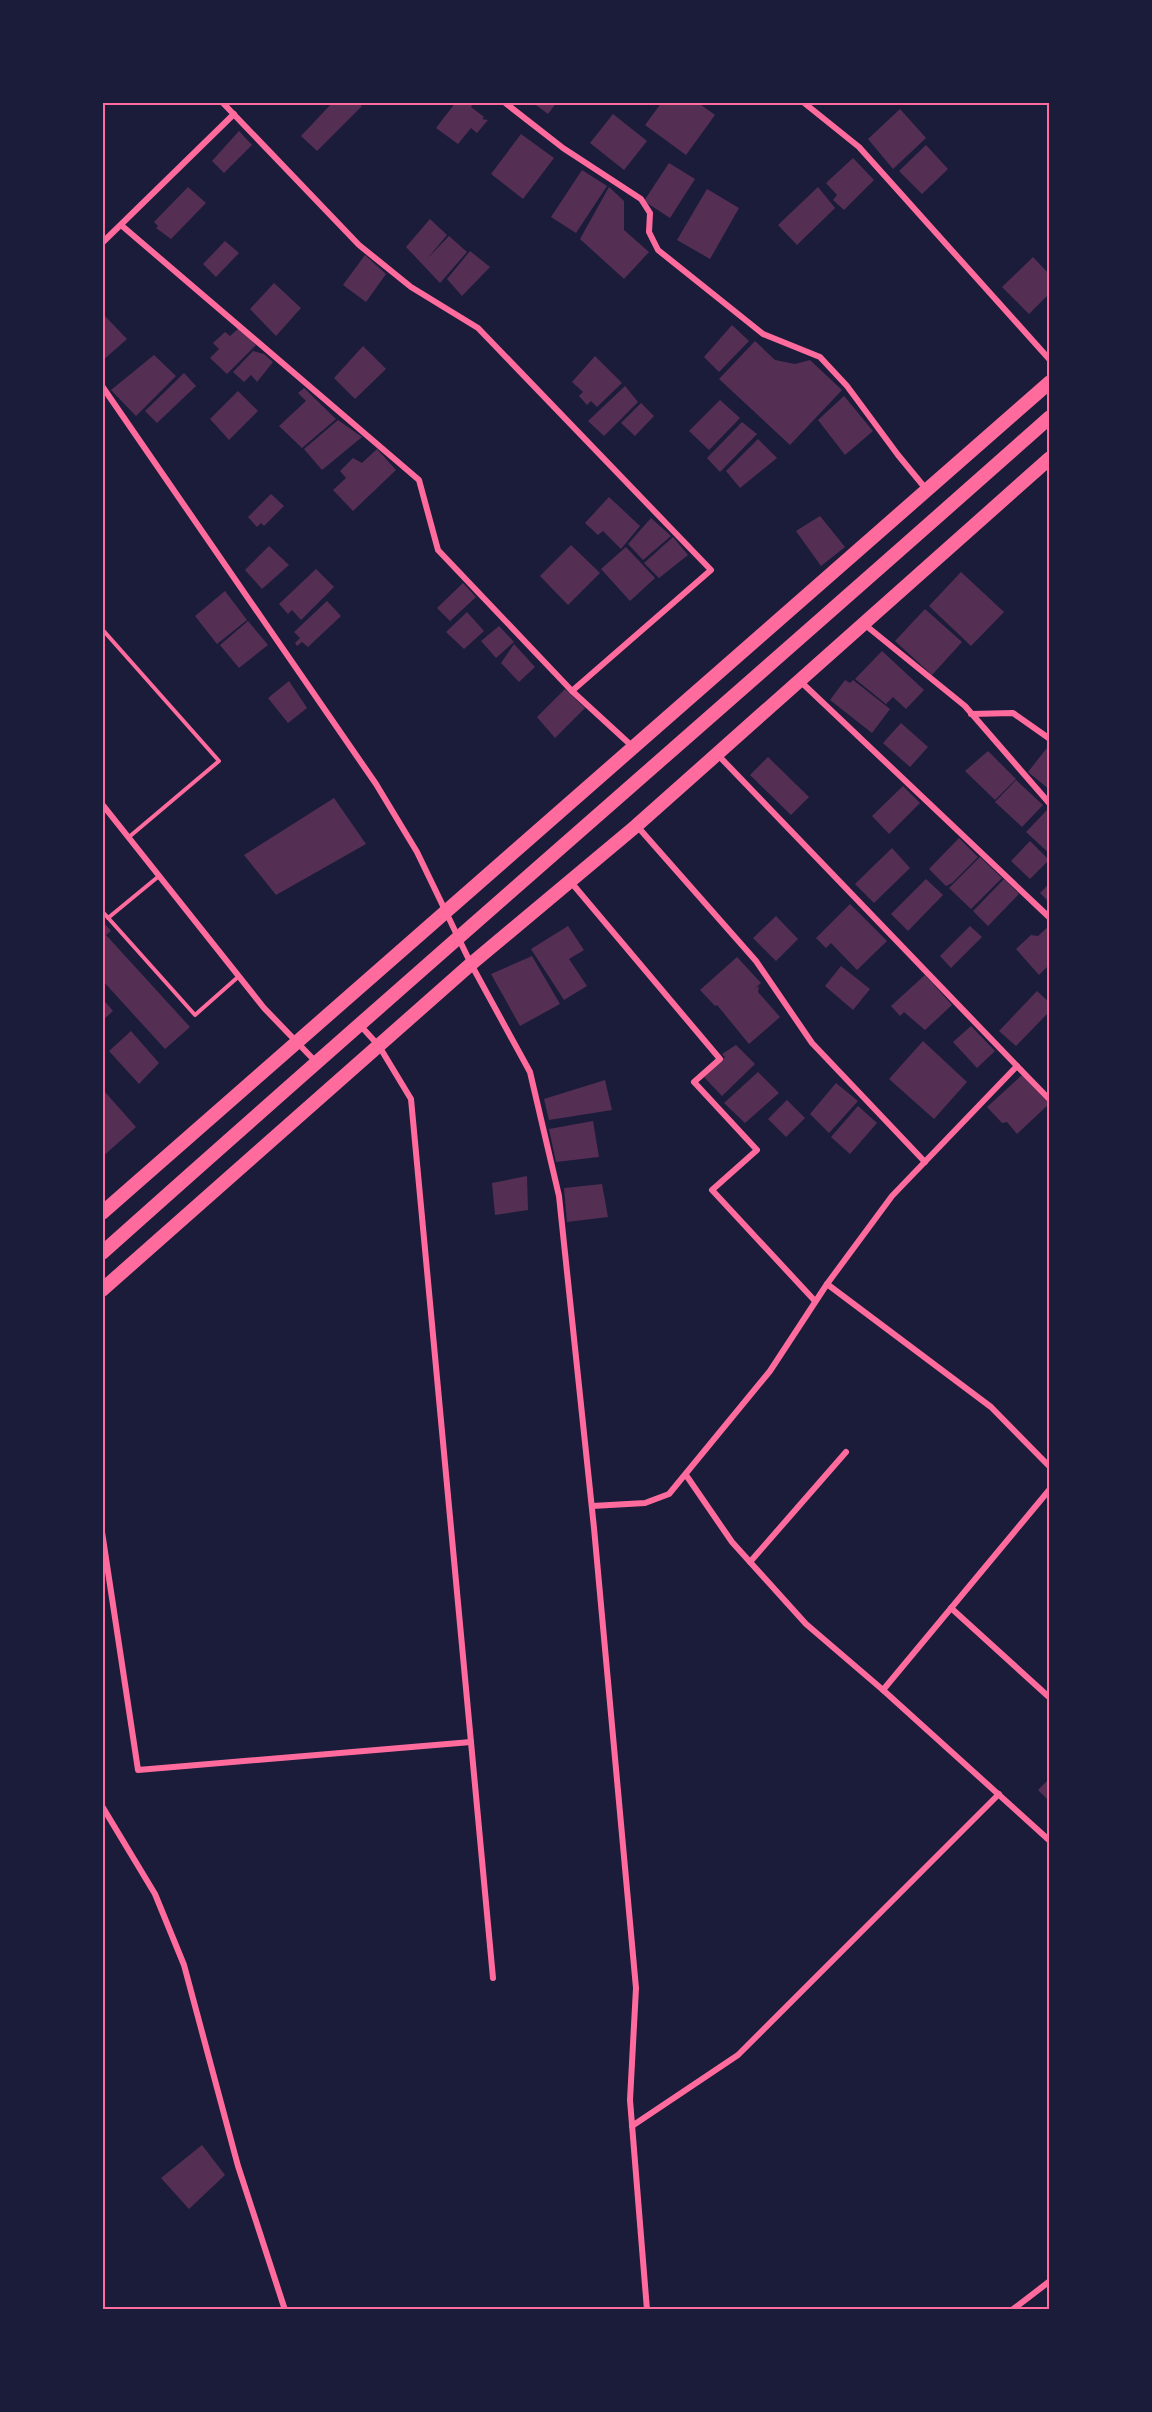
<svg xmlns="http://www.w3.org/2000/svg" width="1152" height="2412" font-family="Arial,sans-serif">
<rect width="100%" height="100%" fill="#1b1b3a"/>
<!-- building -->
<g fill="#542f53">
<polygon points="333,102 357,102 362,106 317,151 301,136"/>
<polygon points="456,102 474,102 471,107 484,117 482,119 488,120 477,133 471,128 458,144 436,128"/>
<polygon points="532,102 557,102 548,114"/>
<polygon points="662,102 697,102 715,115 686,155 645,125"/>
<polygon points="900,109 926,138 893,169 868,139"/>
<polygon points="613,114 647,141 624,170 590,143"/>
<polygon points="239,131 252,145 224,173 212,161"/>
<polygon points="521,134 554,158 523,199 491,174"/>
<polygon points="926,145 948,169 922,194 899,171"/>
<polygon points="853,158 874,180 844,210 833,200 837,195 826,183"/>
<polygon points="669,163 695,179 670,218 644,201"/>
<polygon points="582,170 607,186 576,233 551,217"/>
<polygon points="188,187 206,203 171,239 156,228 158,226 154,222"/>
<polygon points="609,187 624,201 624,230 649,252 624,279 580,239"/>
<polygon points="818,187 835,208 797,245 778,225"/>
<polygon points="707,189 739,208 710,259 677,240"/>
<polygon points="430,219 447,235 427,259 449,236 467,252 440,283 406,247"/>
<polygon points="225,241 239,253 216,277 203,264"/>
<polygon points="470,251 490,267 462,296 447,279"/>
<polygon points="365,255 386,274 366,302 343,285"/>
<polygon points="1033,257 1050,275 1050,293 1029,314 1002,287"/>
<polygon points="274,283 301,308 276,336 250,309"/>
<polygon points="102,313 127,339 102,361"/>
<polygon points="732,325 749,341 719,372 704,357"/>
<polygon points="239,328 256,345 227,374 210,358 219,349 213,343 225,332 230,336"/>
<polygon points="755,341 775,360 795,364 810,360 842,390 790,445 719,379"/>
<polygon points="363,346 386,369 355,399 334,378"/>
<polygon points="253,351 264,354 273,362 257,382 251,375 244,382 233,372"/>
<polygon points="154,355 176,376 136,416 111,390"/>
<polygon points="595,356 622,383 597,407 591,401 587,405 579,396 583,392 572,382"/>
<polygon points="184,373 196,386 157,423 145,411"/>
<polygon points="625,386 638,402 604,436 588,421"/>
<polygon points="304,388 336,419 302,448 279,426 306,401 298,393"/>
<polygon points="238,391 258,411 229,440 210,419"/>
<polygon points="844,396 873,431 845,455 818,420"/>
<polygon points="720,400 740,418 709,450 689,431"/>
<polygon points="641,403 654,416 635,436 621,423"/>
<polygon points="338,420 362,437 322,470 304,449"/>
<polygon points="742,422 757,434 720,472 707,458"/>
<polygon points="758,439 777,458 740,488 726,471"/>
<polygon points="377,449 396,470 353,511 333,490 346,478 340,471 353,458 362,463"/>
<polygon points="271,494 284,506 264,526 261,523 257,527 248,517"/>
<polygon points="609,497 640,526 621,549 603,531 598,535 585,523"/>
<polygon points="820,516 845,547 821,566 796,531"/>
<polygon points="651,518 671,536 643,560 628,544"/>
<polygon points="673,537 688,555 659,578 644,563"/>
<polygon points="571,545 600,573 568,605 540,576"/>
<polygon points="269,546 289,565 262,589 245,570"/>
<polygon points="626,547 655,578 630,601 601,569"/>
<polygon points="316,569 334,587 301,620 292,610 288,614 279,604"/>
<polygon points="961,572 1004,612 971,646 929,606"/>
<polygon points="463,583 476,597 450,621 437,608"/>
<polygon points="225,591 247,620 217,644 195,616"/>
<polygon points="327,601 341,616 308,647 302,642 297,646 295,643 300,638 294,632"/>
<polygon points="925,609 962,642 932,675 895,641"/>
<polygon points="467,612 484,631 464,649 446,632"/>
<polygon points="248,621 268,645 239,668 220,645"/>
<polygon points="499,626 514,642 496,658 481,641"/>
<polygon points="514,644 535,667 519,682 501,663"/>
<polygon points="882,651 924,690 906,709 893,697 886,704 855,679"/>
<polygon points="845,680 850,683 853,680 890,709 872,733 830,700"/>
<polygon points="289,681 307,708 288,723 268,698"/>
<polygon points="565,689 585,708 555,738 537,717"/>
<polygon points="901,723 928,747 910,767 883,743"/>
<polygon points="1050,744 1050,790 1028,772"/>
<polygon points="988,751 1016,779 995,800 965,771"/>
<polygon points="768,757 809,797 791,815 750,775"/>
<polygon points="1016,780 1043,805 1022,827 995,802"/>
<polygon points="903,786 920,803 889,834 872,816"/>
<polygon points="334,798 366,844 276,895 244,855"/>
<polygon points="1047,810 1050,812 1050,854 1026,832"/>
<polygon points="959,838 978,857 952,883 946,886 929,869"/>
<polygon points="1030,841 1049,860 1030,879 1011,861"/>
<polygon points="892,848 910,868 874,903 855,884"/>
<polygon points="980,857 1002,878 971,909 949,888"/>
<polygon points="926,879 943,895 908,931 891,914"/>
<polygon points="1004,879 1019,894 988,926 973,911"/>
<polygon points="1050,883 1050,903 1040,893"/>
<polygon points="850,904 887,941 857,970 831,943 826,948 816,938"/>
<polygon points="776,916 798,939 776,961 753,938"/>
<polygon points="102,921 111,931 106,935 190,1027 165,1049 102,980"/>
<polygon points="1050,925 1050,964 1039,975 1016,949 1031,935 1038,936"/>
<polygon points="568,926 584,950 569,959 587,986 564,1000 531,949"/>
<polygon points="970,926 982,937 951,968 940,956"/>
<polygon points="532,956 560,1004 520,1026 491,974"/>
<polygon points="737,957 761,983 754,989 759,986 758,992 780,1017 749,1044 717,1005 715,1006 700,990"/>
<polygon points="841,966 870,989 853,1010 825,986"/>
<polygon points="925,975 952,1005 925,1030 904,1012 900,1016 891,1006"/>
<polygon points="1037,991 1050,1003 1050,1011 1016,1046 999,1031"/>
<polygon points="102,998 113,1011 102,1021"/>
<polygon points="971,1026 995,1051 977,1068 953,1042"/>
<polygon points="131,1031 159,1063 139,1084 109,1051"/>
<polygon points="923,1041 967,1082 934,1119 889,1079"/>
<polygon points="736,1045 755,1064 722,1096 704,1077 725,1057 722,1054"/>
<polygon points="758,1072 779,1093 745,1123 724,1103"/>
<polygon points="1022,1075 1049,1104 1017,1134 1007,1122 1002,1123 987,1107"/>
<polygon points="605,1080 612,1110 549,1120 544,1099"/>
<polygon points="836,1083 858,1101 829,1133 810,1114"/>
<polygon points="105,1092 136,1127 102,1157 102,1094"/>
<polygon points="787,1100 805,1118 786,1137 768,1119"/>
<polygon points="858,1106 877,1123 850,1154 831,1137"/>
<polygon points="593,1121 599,1157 556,1162 549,1129"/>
<polygon points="527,1176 528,1210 495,1215 492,1183"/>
<polygon points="602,1184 608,1217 567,1222 564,1188"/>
<polygon points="1050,1778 1050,1802 1038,1790"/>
<polygon points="202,2145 225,2175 189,2209 161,2178"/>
</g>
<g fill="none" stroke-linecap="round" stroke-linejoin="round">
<!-- service -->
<g stroke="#ff6b9d" stroke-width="4">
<polyline points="102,629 219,761 129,837"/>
<polyline points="102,911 195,1015 238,977"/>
<polyline points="108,918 159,876"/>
</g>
<!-- minor -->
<g stroke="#ff6b9d" stroke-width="6">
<polyline points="222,102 359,245 411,287 478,328 711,570 572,691"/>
<polyline points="504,102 563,148 641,199 650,213 649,232 658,250 763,334 820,357 847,386 898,455 926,489"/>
<polyline points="803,102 859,147 1050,360"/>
<polyline points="121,225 419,480 438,550 572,691 633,747"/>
<polyline points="102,243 234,114"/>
<polyline points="102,386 376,784 417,852 471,964 530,1072 559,1196 594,1528 636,1988 630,2100 647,2310"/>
<polyline points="864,624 965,706 1050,804"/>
<polyline points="800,681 1050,918"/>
<polyline points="971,714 1013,713 1050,739"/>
<polyline points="102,804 264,1008 316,1062"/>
<polyline points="637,826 756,961 812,1043 925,1162"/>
<polyline points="570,881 720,1059 694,1082 757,1150 712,1190 815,1301"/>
<polyline points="359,1024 379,1046 411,1099 493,1978"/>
<polyline points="1017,1066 1050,1100"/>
<polyline points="827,1284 991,1407 1050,1467"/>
<polyline points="686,1475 732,1542 806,1624 883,1690 1050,1489"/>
<polyline points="592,1506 645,1503 669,1494 770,1371 827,1284 892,1196 1017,1066 717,754"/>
<polyline points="102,1532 138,1770 471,1742"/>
<polyline points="750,1562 846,1452"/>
<polyline points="951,1608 1050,1698"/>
<polyline points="883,1690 1050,1841"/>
<polyline points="102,1806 155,1894 184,1965 238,2166 285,2310"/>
<polyline points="632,2126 738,2055 999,1794"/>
<polyline points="1012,2310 1050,2281"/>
</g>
<!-- trunk -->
<g stroke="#ff6b9d" stroke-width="14">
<polyline points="102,1213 1050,382"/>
<path d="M 102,1253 C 416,972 735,697 1050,417"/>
<polyline points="102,1290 471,964 636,826 1050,458"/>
</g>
</g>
<!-- border -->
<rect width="1152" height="2412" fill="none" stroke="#1b1b3a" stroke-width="207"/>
<rect x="104" y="104" width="944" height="2204" fill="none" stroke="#ff6b9d" stroke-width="2"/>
</svg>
